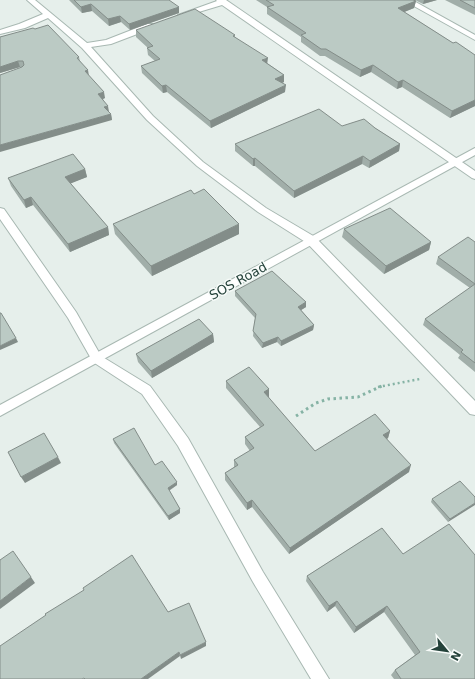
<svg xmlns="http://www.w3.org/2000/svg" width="475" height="679" font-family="'DejaVu Sans',sans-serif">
<rect width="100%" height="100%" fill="#e6efeb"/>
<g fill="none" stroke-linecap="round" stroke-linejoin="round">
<!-- minor casing -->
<g stroke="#a8b8b2" stroke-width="2">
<g id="minor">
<polygon points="27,0 35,0 87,43 106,40 147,24 153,24 153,28 111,44 91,47 153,116 203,162 266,208 315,237 475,401 475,415 470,414 307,243 258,212 197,166 147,120 82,48 48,18 25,28 0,34 0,30 19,24 43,14"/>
<polygon points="216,0 226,0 475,171 475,179 472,178 222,5 182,17 178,15 217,1"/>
<polygon points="403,0 412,0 475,35 475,40"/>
<polygon points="0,208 4,209 76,312 101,356 150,386 188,438 263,572 329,679 311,679 253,582 178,446 142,394 93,362 68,318 0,219"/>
</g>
</g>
<!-- tertiary casing -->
<g stroke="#a8b8b2" stroke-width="2">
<polygon id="tertiary" points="475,148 475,155 0,416 0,405"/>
</g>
<!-- path-far1 -->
<polyline stroke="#86b3a5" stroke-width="2.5" stroke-dasharray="2 3" stroke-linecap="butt" points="378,387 420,379"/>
<!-- path -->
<polyline stroke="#86b3a5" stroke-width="3" stroke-dasharray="2.5 3.5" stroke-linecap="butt" points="296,416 316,403 328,399 358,397 382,386"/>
<!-- minor -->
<use href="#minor" fill="#fff" fill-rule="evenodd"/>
<!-- tertiary -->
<use href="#tertiary" fill="#fff" fill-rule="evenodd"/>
</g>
<!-- wall -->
<g fill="#a1aea9">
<polygon points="69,0 169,0 179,13 130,30 121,22 109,26 92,11 82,13"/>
<polygon points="256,0 413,0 416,1 414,8 404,12 453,43 475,55 475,106 450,118 402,87 397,89 371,72 360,77 325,56 320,56 301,42 301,37 267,14 267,7"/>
<polygon points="415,0 437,0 423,4"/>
<polygon points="445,0 475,0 475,15"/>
<polygon points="35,29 79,57 80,61 89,76 105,98 103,99 109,112 111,114 112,120 22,67 20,67 0,73 0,37"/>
<polygon points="136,30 235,35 235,37 267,63 284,75 284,82 282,83 285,92 211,128 167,92 163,93 142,73 141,66 155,61 148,55 147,48 148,48 136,37"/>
<polygon points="342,126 375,128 400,144 399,151 369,168 362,164 294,198 255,166 253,166 235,151 235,144"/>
<polygon points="85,169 87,177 70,183 108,227 109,235 70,252 33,205 26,208 11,186 8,178"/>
<polygon points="194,194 239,234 152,276 115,234 113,224"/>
<polygon points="344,229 431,242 429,250 384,274 342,237"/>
<polygon points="475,242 475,372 458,358 460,355 423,325 425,319 470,288 436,264 438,257"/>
<polygon points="235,291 306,302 306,307 301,310 314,325 313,330 281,346 277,342 262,348 253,336 255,318 235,296"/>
<polygon points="213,334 214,342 152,378 138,362 136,354"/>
<polygon points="226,381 269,389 268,397 315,451 390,431 388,438 387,439 409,472 289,554 252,507 247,510 225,480 225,473 234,467 234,460 250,451 245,444 245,437 260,427 226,388"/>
<polygon points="113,439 177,485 169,491 180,509 180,513 169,520 114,443"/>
<polygon points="475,497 448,522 431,502 432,499"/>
<polygon points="382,528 475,679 394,679 391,675 395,670 415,655 384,612 354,633 335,606 327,612 306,581 307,576"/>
</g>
<!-- shaded-wall -->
<g fill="#838d89">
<polygon points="424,0 437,0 423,4"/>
<polygon points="416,1 414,8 397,15 398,8"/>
<polygon points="91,4 92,11 82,13 81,7"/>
<polygon points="179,7 179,13 130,30 129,24"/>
<polygon points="120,16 121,22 109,26 108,19"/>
<polygon points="268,58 267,65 262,60"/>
<polygon points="18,61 20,67 0,73 0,67"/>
<polygon points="373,65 371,72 360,77 361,70"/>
<polygon points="88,70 89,76 85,71"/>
<polygon points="284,75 284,82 275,86 275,79"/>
<polygon points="403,80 402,87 397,89 398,82"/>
<polygon points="166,85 167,92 163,93 162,86"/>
<polygon points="286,85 285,92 211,128 210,121"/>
<polygon points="104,92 105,98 100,100 98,94"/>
<polygon points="475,100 475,106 450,118 452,111"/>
<polygon points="108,106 109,112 104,107"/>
<polygon points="111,114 112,120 0,152 0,145"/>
<polygon points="400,144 399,151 369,168 370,161"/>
<polygon points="363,156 362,164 294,198 294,191"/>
<polygon points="255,158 255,166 253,166 253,159"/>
<polygon points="85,169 87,177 67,185 65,177"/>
<polygon points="31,197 33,205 26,208 24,200"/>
<polygon points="239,224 239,234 152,276 151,266"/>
<polygon points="108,227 109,235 70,252 68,244"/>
<polygon points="431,242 429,250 384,274 386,266"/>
<polygon points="306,302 306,307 298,312 298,307"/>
<polygon points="314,325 313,330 281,346 281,341"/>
<polygon points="213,334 214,342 152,378 151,371"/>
<polygon points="278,337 277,342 262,348 263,343"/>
<polygon points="16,338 18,342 0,350 0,346"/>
<polygon points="269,389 269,397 264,400 264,392"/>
<polygon points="390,431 388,438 381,443 383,435"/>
<polygon points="58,457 61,463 25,483 21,477"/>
<polygon points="411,465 409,472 289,554 290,548"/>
<polygon points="177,482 177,485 168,491 168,488"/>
<polygon points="252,500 252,507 247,510 247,503"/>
<polygon points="475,503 475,505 448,522 450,519"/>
<polygon points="180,509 180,513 169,520 168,516"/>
<polygon points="31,577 35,583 0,609 0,601"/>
<polygon points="337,601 335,606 327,612 329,606"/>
<polygon points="387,606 384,612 354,633 356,627"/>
<polygon points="206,642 206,646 181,659 180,655"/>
<polygon points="179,652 180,656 148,679 141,679"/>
</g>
<!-- building -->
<g fill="#bbcac4" stroke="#838d89">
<polygon points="74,0 169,0 179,7 129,24 120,16 108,19 91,4 81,7"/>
<polygon points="266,0 413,0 416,1 398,8 453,43 456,42 475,55 475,100 452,111 403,80 398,82 373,65 361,70 326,49 321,49 301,35 306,33 267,7 274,5"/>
<polygon points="460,0 475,0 475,8"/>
<polygon points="195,9 235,35 233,36 268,58 262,60 284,75 275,79 286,85 210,121 166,85 162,86 141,66 160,59 147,48 153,46 136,30"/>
<polygon points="48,25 79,57 77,58 88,70 85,71 104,92 98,94 108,106 104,107 111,114 0,145 0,75 22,67 24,65 23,61 18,61 0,67 0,37 33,28 35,29"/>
<polygon points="319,109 342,126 364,119 375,128 400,144 370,161 363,156 294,191 255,158 253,159 235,144"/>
<polygon points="73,154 85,169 65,177 108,227 68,244 31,197 24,200 8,178"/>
<polygon points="204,189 239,224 151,266 113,224 191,190 194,194"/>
<polygon points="390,208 431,242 386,266 344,229"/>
<polygon points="468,237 475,242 475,284 438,257"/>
<polygon points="272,271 306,302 298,307 314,325 281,341 278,337 263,343 253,331 256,314 235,291"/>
<polygon points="475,284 475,363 461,352 463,350 425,319"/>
<polygon points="0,313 1,313 16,338 0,346"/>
<polygon points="199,319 213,334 151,371 136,354"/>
<polygon points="249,367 269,389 264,392 315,451 375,414 390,431 383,435 411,465 290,548 252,500 247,503 225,473 238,465 234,460 254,448 245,437 264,425 226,381"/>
<polygon points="134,428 155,465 162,461 177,482 168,488 180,509 168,516 113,439"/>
<polygon points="44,433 58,457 21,477 8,452"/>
<polygon points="460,481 475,497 475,503 450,519 432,499"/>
<polygon points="449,524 475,555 475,679 401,679 395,670 420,652 387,606 356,627 337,601 329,606 307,576 382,528 403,554"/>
<polygon points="13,551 31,577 0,601 0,560"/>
<polygon points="132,555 168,612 189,603 206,642 180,655 179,652 141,679 85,679 84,678 82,679 0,679 0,646 46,615 45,614 84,590 83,588"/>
</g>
<g text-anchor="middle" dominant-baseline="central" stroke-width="3" stroke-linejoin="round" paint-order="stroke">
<!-- street labels -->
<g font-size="13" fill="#24423a" stroke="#f7fbf9">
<text transform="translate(238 281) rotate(-29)">SOS Road</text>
</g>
</g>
<!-- north arrow -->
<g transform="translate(447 651) rotate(119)" stroke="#f7fbf9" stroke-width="3" paint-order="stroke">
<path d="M0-3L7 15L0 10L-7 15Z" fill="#24423a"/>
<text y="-6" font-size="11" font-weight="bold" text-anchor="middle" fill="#24423a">N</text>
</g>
</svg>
